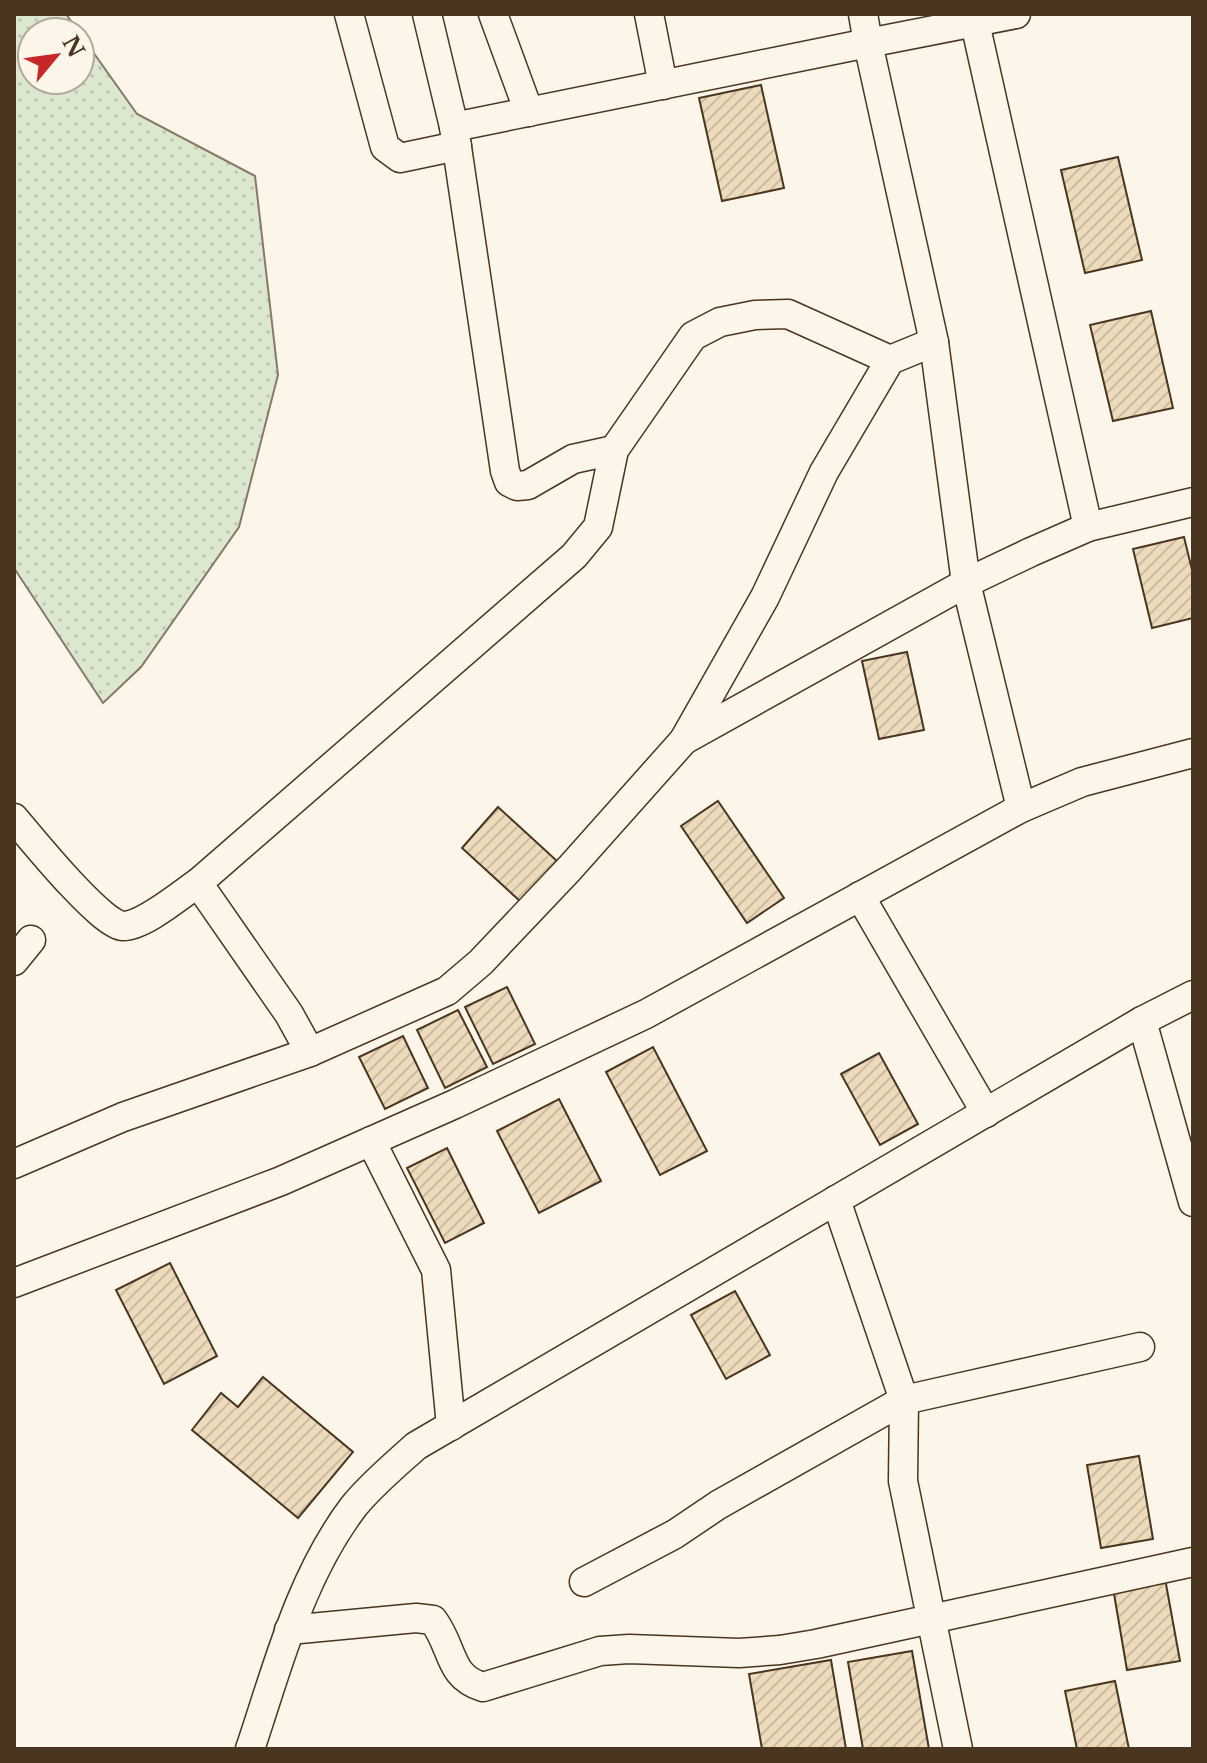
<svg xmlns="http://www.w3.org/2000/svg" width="1207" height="1763" font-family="'Libre Baskerville',serif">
<defs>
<pattern id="grass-dots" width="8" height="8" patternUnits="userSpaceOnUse" patternTransform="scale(2)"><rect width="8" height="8" fill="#dce7d0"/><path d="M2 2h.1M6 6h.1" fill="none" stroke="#bec7b2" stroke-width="1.8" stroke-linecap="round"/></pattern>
<pattern id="building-hatch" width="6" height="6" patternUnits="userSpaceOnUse" patternTransform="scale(2)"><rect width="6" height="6" fill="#ecdcbc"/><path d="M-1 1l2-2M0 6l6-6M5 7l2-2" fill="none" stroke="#ccbda1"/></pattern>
</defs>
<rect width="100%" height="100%" fill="#fbf6e9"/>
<!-- grass -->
<path fill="url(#grass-dots)" stroke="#887966" stroke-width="2" fill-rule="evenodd" d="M 14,14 L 66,14 L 137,114 L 255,176 L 278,375 L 239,527 L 141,667 L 103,703 L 14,568 ZM 32,32 L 80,32 L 80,80 L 32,80 Z"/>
<!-- building -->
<g fill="url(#building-hatch)" stroke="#4a3520" stroke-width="2">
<polygon points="761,85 784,188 722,201 699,98"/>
<polygon points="1118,157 1142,260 1085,273 1061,170"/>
<polygon points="1151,311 1173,408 1113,421 1090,325"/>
<polygon points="1184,537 1193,574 1193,618 1152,628 1133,549"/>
<polygon points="907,652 924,730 879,739 862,661"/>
<polygon points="718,801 784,898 747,923 681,826"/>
<polygon points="498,807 557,861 521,902 462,848"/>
<polygon points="507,987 535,1044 493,1064 465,1007"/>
<polygon points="458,1010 487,1067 445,1088 417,1030"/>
<polygon points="403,1036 428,1088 385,1109 359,1057"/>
<polygon points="653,1047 707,1151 660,1175 606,1072"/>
<polygon points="879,1053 918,1124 880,1145 841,1074"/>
<polygon points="559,1099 601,1181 539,1213 497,1131"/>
<polygon points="447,1148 484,1223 445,1243 407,1168"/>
<polygon points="170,1263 217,1356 164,1384 116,1290"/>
<polygon points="735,1291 770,1355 726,1379 691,1315"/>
<polygon points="263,1377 353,1452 298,1518 192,1430 221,1393 238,1407"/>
<polygon points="1139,1456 1153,1539 1101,1548 1087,1465"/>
<polygon points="1164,1573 1180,1661 1127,1670 1112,1582"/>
<polygon points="912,1651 929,1749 863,1749 848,1662"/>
<polygon points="831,1660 846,1749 762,1749 749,1674"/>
<polygon points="1115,1681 1129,1749 1077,1749 1065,1691"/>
</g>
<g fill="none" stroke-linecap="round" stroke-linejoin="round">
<!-- street casing -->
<g stroke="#4a3520" stroke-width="31">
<g id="street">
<polyline points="349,14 385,147 400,158 457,146"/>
<polyline points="427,14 454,127 505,471 509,482 517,486 528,485 573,459 614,450"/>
<polyline points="493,14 529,112"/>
<polyline points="649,14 663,85"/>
<polyline points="863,14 868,43 1016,14"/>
<polyline points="975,23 1088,527"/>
<polyline points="454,127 868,43 934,342 966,583 1021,808"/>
<polyline points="684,740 765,597 824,472 890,360 934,342"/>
<path d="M 14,818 C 31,838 101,925 123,926 C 144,926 180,895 198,883"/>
<polyline points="860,896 986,1113"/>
<polyline points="14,961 31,940"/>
<polyline points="1142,1021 1193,1202"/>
<polyline points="310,1052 289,1014 198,883 574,556 598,527 614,450 693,336 720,322 755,315 788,314 890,360"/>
<polyline points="371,1141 436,1270 451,1426"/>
<polyline points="14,1164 123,1117 310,1052 447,991 481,962 570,868 684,740 966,583 1031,552 1088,527 1193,502"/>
<polyline points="836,1200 904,1400 903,1481 958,1749"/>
<polyline points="14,1283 281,1181 455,1104 646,1014 1021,808 1082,782 1193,753"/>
<polyline points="584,1582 675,1534 718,1505 904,1400 1140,1347"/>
<path d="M 289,1630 L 416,1618 L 433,1620 C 454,1648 448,1677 483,1687 L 600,1651 L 629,1649 L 739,1653 L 780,1650 L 816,1644 L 1193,1562"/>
<path d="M 250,1749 C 278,1666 300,1577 354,1506 C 372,1484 395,1465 416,1446 L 1142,1021 L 1193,995"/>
</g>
</g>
<!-- street -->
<use href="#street" stroke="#fbf6e9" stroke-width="28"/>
</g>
<!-- border -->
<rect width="1207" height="1763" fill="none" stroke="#4a3520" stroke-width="32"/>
<!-- north arrow -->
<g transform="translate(56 56) rotate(61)"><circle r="38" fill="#fbf6e9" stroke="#b4a999" stroke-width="2"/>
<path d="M0-6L14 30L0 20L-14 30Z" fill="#c62828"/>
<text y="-12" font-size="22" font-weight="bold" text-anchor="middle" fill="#4a3520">N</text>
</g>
</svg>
